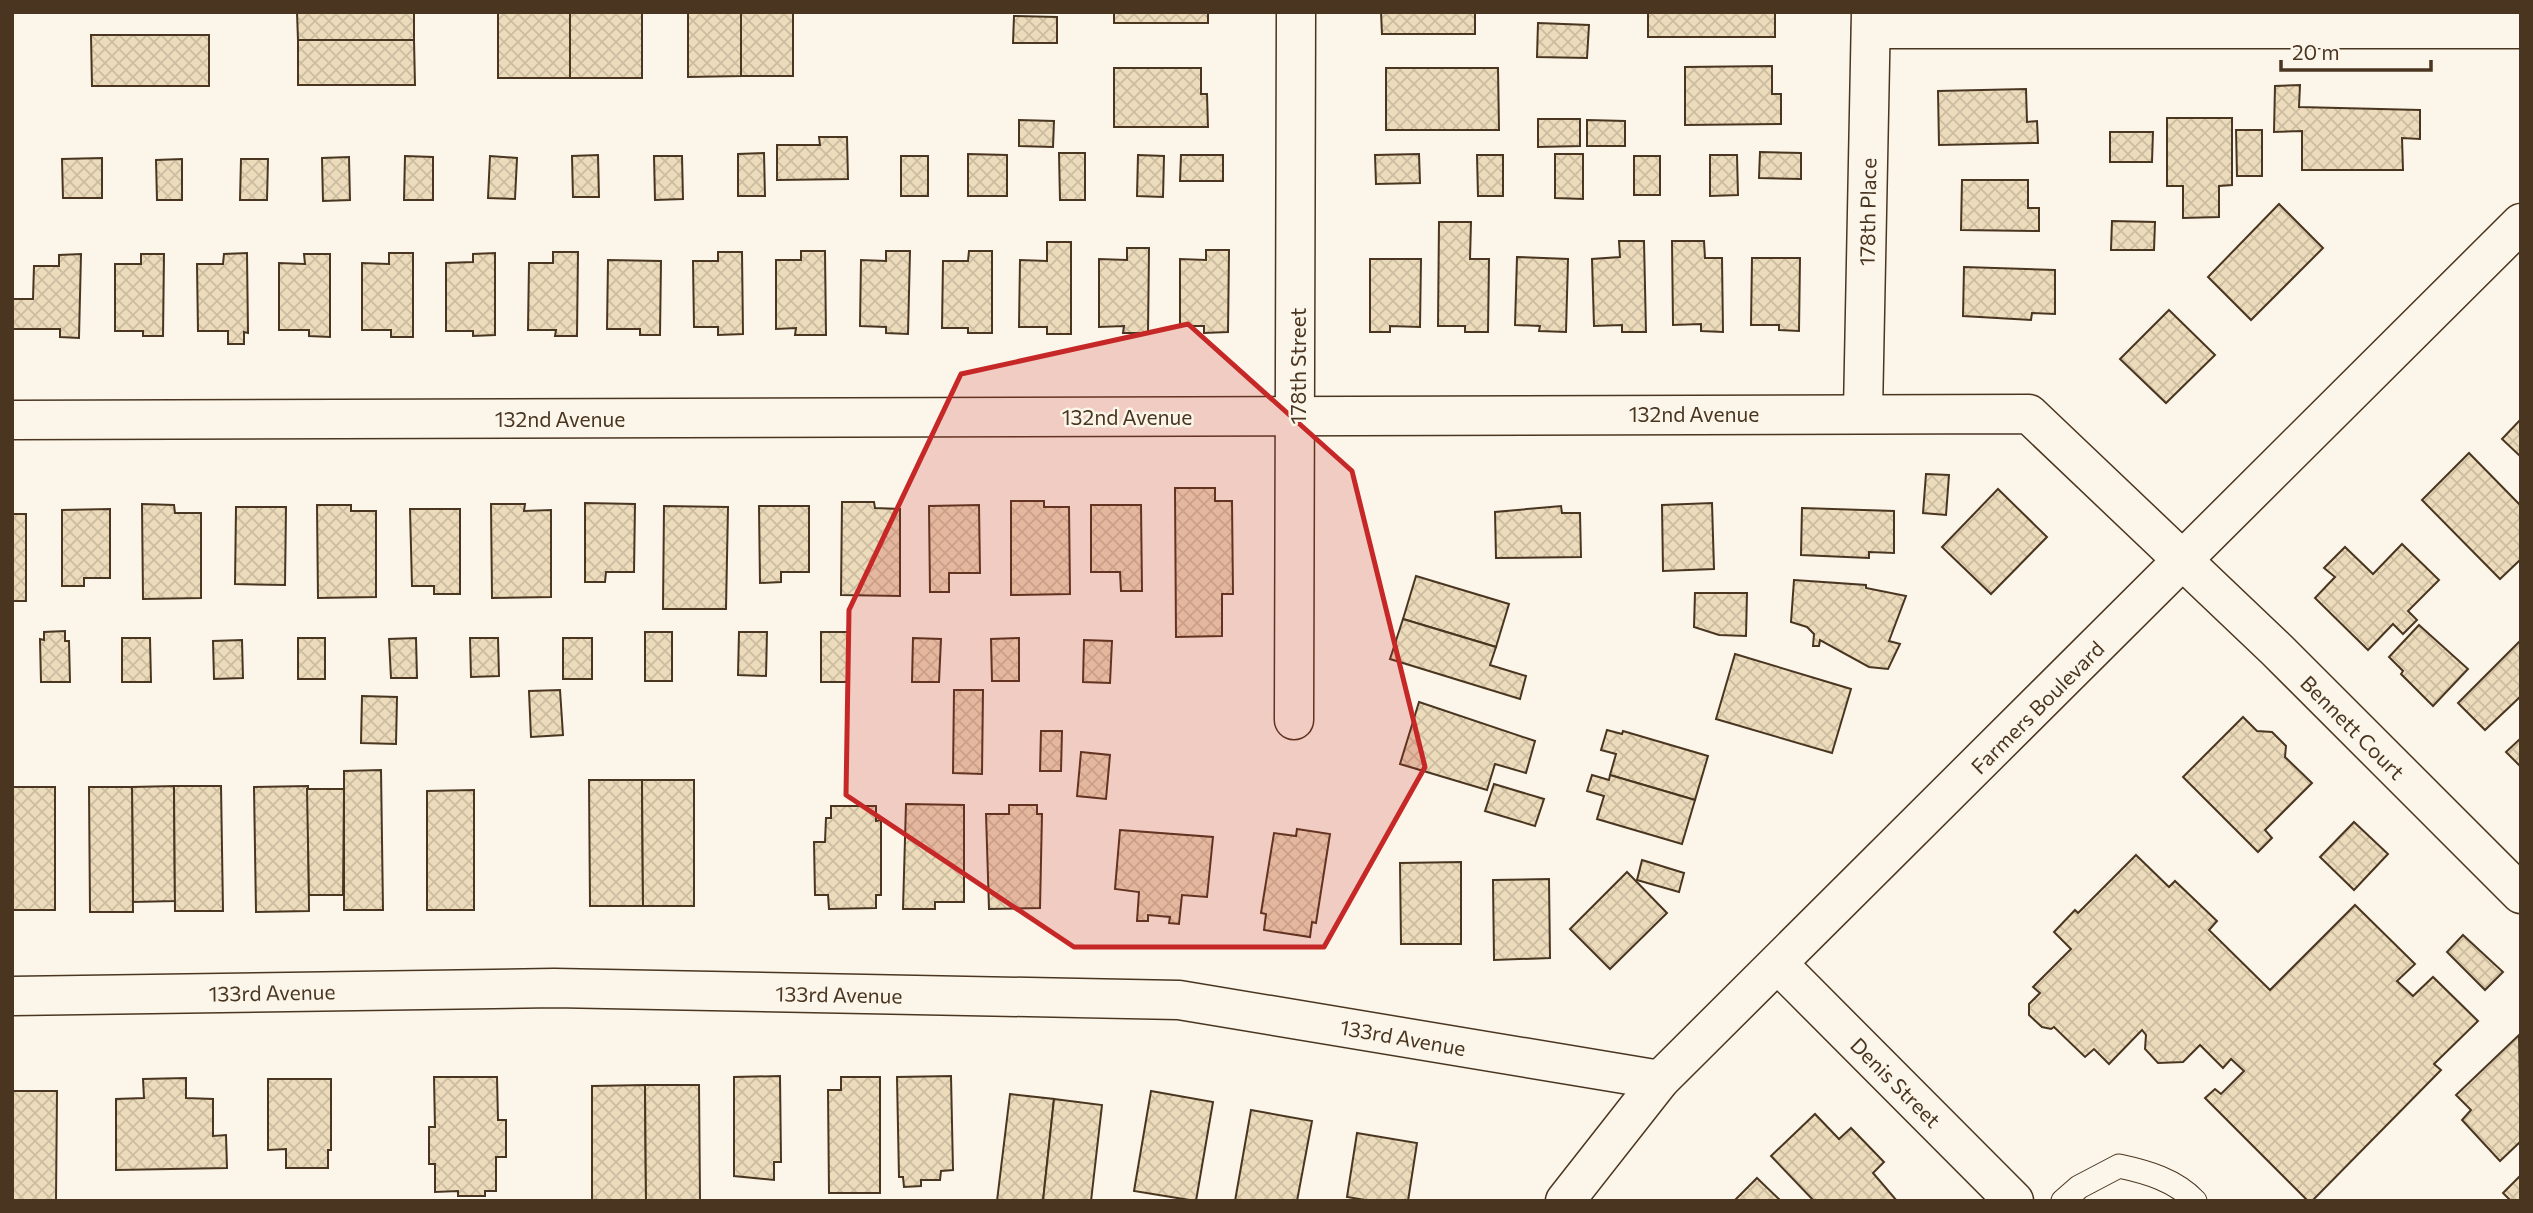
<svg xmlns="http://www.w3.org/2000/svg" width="2533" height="1213" font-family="Commissioner,sans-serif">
<defs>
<pattern id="building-cross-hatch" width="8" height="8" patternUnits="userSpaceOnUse" patternTransform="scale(1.75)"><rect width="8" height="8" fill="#ecdcbc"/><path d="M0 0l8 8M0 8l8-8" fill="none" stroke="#ccbda1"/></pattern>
</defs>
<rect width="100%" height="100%" fill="#fbf6e9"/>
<!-- building -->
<g fill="url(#building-cross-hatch)" stroke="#4a3520" stroke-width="2">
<polygon points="297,12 414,12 414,40 298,40"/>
<rect x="498" y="12" width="72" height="66"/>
<rect x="570" y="12" width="72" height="66"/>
<polygon points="688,12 741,12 741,76 688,77"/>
<rect x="741" y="12" width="52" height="64"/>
<rect x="1114" y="12" width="94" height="11"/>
<polygon points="1381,12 1475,12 1475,34 1382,34"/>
<rect x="1648" y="12" width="127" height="25"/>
<polygon points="1014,16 1057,17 1057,43 1013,43"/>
<polygon points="1538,23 1589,25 1587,58 1537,57"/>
<polygon points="91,35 209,35 209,86 92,86"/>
<polygon points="298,40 414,40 415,85 298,85"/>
<polygon points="1772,66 1772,94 1781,94 1781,124 1685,125 1685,67"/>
<polygon points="1114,68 1201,68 1201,94 1207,94 1208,127 1114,127"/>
<polygon points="1386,68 1498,68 1499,130 1386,130"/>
<polygon points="2300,85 2299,107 2420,110 2420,139 2402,138 2403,170 2302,170 2302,131 2274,132 2275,86"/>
<polygon points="2026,89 2027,122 2037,121 2038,143 1939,145 1938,91"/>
<polygon points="2167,118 2232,118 2232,185 2219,186 2219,217 2183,218 2183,186 2167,186"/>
<polygon points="1538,119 1580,119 1580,146 1538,147"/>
<polygon points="1019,120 1054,121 1053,147 1019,146"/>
<polygon points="1587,120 1625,121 1625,146 1587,146"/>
<polygon points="2236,130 2262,130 2262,176 2237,176"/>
<polygon points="2110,132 2153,132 2152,162 2110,162"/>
<polygon points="819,137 847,137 848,179 777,180 777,145 820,145"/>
<polygon points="1760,152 1801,153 1801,179 1759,178"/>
<polygon points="764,153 765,196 738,196 738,154"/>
<polygon points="1059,153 1085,153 1085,200 1060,200"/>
<polygon points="968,154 1007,155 1007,196 968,196"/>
<polygon points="1419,154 1420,183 1376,184 1375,155"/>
<polygon points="1555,154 1583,154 1583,199 1555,198"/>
<polygon points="598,155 599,197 573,197 572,156"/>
<polygon points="1138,155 1164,156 1163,197 1137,196"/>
<polygon points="1181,155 1223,155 1223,181 1180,181"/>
<polygon points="1477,155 1503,155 1503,196 1478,196"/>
<polygon points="1710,155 1737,155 1738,195 1710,196"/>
<polygon points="405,156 433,157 433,200 404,200"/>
<polygon points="490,156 517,158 515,199 488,198"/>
<polygon points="654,156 682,156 683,199 655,200"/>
<rect x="901" y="156" width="27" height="40"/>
<rect x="1634" y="156" width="26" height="39"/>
<polygon points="349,157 350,200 323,201 322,158"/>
<polygon points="102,158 102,198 63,198 62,159"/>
<polygon points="182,159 182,200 157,200 156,160"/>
<polygon points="241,159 268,159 267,200 240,200"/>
<polygon points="1962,180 2028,180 2028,208 2039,208 2039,231 1961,230"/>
<polygon points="2279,204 2323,248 2251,320 2208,277"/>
<polygon points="2112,221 2155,222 2154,250 2111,250"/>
<polygon points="1439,222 1471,222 1470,259 1489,259 1488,332 1465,332 1465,326 1438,326"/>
<polygon points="1619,241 1644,241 1646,332 1622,332 1622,325 1594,326 1592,259 1620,257"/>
<polygon points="1672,241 1704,241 1705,258 1722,258 1723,332 1701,331 1701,324 1673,325"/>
<polygon points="1047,242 1071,242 1071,334 1047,334 1047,327 1019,327 1020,260 1047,261"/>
<polygon points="1127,248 1149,248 1148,333 1123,333 1124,326 1099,327 1099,259 1127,260"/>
<polygon points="1206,250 1229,250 1228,332 1204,333 1204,326 1180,326 1180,259 1206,260"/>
<polygon points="801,251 825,251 826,335 795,335 796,328 776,329 776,260 801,260"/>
<polygon points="886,251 910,251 908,334 886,333 886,327 860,326 861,260 886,261"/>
<polygon points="969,251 992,251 992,333 968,333 968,328 942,328 943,261 968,261"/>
<polygon points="553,252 578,252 577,336 555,336 556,330 528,330 529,263 553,263"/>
<polygon points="718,252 742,252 743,334 718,335 718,327 694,327 693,261 718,261"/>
<polygon points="247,253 248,333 244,332 244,344 228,344 228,331 198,331 197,264 223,264 224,254"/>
<polygon points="389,253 413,253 413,337 391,337 391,330 362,330 362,263 389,264"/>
<polygon points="495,253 495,335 473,336 473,331 446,331 446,263 473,262 473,254"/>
<polygon points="81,254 79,338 60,337 60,329 12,329 12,299 33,299 34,266 59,266 59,255"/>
<polygon points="141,254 164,254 163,336 143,336 143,331 115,331 115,264 141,264"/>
<polygon points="304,254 330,254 330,337 309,336 309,330 279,330 279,263 305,264"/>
<polygon points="1517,257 1568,259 1566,332 1539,331 1540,326 1515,325"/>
<polygon points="1752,258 1800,258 1799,331 1779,330 1779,325 1751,325"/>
<polygon points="1370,259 1421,259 1420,327 1390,326 1390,332 1370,332"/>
<polygon points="608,260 661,261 660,335 640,335 640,329 607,329"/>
<polygon points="1964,267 2055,270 2055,314 2032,313 2031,320 1963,316"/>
<polygon points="2169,310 2215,355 2166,403 2120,359"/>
<polygon points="2521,419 2521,457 2502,439"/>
<polygon points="2469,453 2521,506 2521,559 2500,579 2422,500"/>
<polygon points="1926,474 1949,475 1946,515 1923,513"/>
<polygon points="1175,488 1215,488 1215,501 1232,501 1233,594 1222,594 1222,636 1176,637"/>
<polygon points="1998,489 2047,537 1991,594 1942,547"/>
<polygon points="1011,501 1044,501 1044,507 1069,507 1070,594 1011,595"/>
<polygon points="842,502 874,502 875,508 900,509 900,596 841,595"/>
<polygon points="585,503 635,504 634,572 606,572 605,582 585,582"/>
<polygon points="1712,503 1714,569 1663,571 1662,505"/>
<polygon points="142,504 174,505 175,513 201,513 201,598 143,599"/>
<polygon points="491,504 525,504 524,511 551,510 551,597 492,598"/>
<polygon points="317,505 351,505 351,511 376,511 376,597 318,598"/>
<polygon points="979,505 980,573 949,573 949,592 930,592 929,506"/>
<polygon points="1091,505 1141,505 1142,591 1121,591 1120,572 1091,572"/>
<polygon points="664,506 728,507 726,609 663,609"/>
<polygon points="759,506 809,506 809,572 781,572 781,582 760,583"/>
<polygon points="1561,506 1562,513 1580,513 1581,557 1496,558 1495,512"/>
<polygon points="236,507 286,507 285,585 235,584"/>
<polygon points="1802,508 1894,511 1894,553 1869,552 1869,558 1801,555"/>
<polygon points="110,509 110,578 84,578 84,586 62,586 62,510"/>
<polygon points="410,509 460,509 460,594 434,594 434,586 412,586"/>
<rect x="12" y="514" width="14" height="87"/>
<polygon points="2402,544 2439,580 2408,611 2417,620 2403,634 2393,624 2368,650 2315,598 2335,577 2324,568 2345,547 2373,574"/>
<polygon points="1416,576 1509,604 1496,647 1403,619"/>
<polygon points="1794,580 1866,585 1866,588 1906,596 1889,641 1900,644 1888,669 1869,667 1820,640 1819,646 1813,646 1814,634 1807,627 1791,622"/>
<polygon points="1695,593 1747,593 1746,636 1719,635 1694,627"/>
<polygon points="1403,619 1496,647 1490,665 1526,676 1520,699 1390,659"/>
<polygon points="2419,625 2468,669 2433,706 2401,674 2403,671 2389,657"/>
<polygon points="65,631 65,641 69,641 70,682 41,682 40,639 44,640 44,632"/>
<rect x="645" y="632" width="27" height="49"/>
<polygon points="739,632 767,632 766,676 738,675"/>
<rect x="821" y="632" width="27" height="50"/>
<polygon points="122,638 150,638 151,682 122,682"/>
<rect x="298" y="638" width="27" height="41"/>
<polygon points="416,638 417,678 391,678 389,639"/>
<polygon points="470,638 498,638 499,676 471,677"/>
<rect x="563" y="638" width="29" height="41"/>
<polygon points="913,638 941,639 939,682 912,682"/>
<polygon points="1019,638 1019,681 992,681 991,639"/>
<polygon points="242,640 243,678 214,679 213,641"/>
<polygon points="1084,640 1112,641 1110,683 1083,682"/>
<polygon points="2521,640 2521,696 2485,730 2458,703"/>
<polygon points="1735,654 1851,689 1832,753 1716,719"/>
<polygon points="560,690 563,735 531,737 529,691"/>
<polygon points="954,690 983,690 982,774 953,773"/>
<polygon points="362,696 397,697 396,744 361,743"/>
<polygon points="1419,702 1535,741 1526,773 1495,764 1487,790 1400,764"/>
<polygon points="2243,717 2257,731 2272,732 2286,746 2285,757 2312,783 2265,830 2272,838 2258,852 2183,777"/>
<polygon points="1607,730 1622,734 1623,731 1708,756 1695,800 1610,775 1616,754 1601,750"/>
<polygon points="1041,731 1062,731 1061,771 1040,771"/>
<polygon points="2521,738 2521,767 2506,752"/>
<polygon points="1081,752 1110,755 1106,799 1077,796"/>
<polygon points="381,770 383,910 344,910 344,771"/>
<polygon points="1592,775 1609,780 1610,775 1695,800 1682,844 1597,819 1604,796 1587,791"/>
<polygon points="589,780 642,780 643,906 590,906"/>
<polygon points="642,780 694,780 694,906 643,906"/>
<polygon points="1494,784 1544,799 1535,826 1485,811"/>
<polygon points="174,786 175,901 133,902 132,787"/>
<polygon points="174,786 221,786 223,911 175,911"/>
<polygon points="308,786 309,911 256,912 254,787"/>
<rect x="12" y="787" width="43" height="123"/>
<polygon points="89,787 132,787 133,912 90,912"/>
<polygon points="307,789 344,789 343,895 309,895"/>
<polygon points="474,790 474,910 427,910 427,791"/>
<polygon points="906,804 964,805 964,902 935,902 935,909 903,909"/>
<polygon points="1009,805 1037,805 1037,814 1042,814 1040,908 989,909 986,814 1009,814"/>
<polygon points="831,806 876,806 876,821 881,820 881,895 876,895 876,908 829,909 828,895 815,895 814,842 825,842 826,818 831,818"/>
<polygon points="2354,822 2388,854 2354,890 2320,857"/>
<polygon points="1297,829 1330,834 1316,923 1312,922 1310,937 1264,930 1266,914 1261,913 1274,833 1296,836"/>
<polygon points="1120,830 1213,837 1207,897 1182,895 1179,924 1169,923 1170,917 1148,915 1148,921 1137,921 1139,892 1115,889"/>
<polygon points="2136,855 2169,887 2175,881 2217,921 2209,930 2270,990 2355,905 2415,964 2397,981 2413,996 2433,977 2478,1021 2434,1064 2441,1070 2312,1201 2308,1201 2205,1098 2215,1089 2221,1094 2244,1071 2231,1059 2223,1068 2200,1045 2183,1062 2158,1063 2145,1049 2146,1035 2142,1030 2109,1064 2094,1049 2085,1057 2054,1027 2051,1029 2042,1027 2029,1015 2029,1004 2040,993 2033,987 2071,949 2054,932 2075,910 2078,913"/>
<polygon points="1642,860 1684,873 1679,892 1637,880"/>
<polygon points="1461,862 1461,944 1401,944 1400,863"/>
<polygon points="1627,872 1667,913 1610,969 1570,929"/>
<polygon points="1549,879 1550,958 1494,960 1493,880"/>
<polygon points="2463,935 2503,972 2485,990 2447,952"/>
<polygon points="2519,1035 2521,1141 2500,1161 2462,1120 2471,1110 2456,1095"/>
<polygon points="780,1076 781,1162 774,1162 774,1180 734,1176 734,1077"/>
<polygon points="951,1076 953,1170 941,1171 940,1180 921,1180 921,1186 904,1187 903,1177 899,1177 897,1077"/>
<polygon points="434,1077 497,1077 498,1120 506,1120 506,1157 496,1157 496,1191 485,1191 485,1196 458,1196 458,1191 435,1192 435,1164 429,1164 429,1127 435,1127"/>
<polygon points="841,1077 880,1077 880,1193 829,1193 828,1090 841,1090"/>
<polygon points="186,1078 186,1098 213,1099 213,1136 226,1135 227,1168 116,1170 116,1099 144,1098 143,1079"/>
<polygon points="268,1079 331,1079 331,1150 328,1150 328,1168 286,1168 286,1149 268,1150"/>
<polygon points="645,1085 646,1201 592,1201 592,1086"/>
<polygon points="645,1085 699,1085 700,1201 646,1201"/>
<polygon points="12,1091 57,1091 56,1201 12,1201"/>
<polygon points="1151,1091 1213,1102 1196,1201 1134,1191"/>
<polygon points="1010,1094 1054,1099 1043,1201 997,1201"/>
<polygon points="1054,1099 1102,1105 1091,1201 1043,1201"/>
<polygon points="1251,1110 1312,1121 1297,1201 1235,1201"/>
<polygon points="1815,1114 1839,1139 1851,1128 1884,1162 1873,1173 1897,1201 1814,1201 1771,1156"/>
<polygon points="1357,1133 1417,1143 1408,1201 1371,1201 1347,1197"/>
<polygon points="2521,1175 2521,1201 2511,1201 2503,1193"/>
<polygon points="1757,1178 1781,1201 1734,1201"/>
</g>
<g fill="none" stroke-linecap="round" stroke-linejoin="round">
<!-- lane casing -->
<g stroke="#4a3520" stroke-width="25">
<path id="lane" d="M 2063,1201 L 2079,1187 L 2119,1166 C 2147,1172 2175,1180 2195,1201"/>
</g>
<!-- street casing -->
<g stroke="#4a3520" stroke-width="41">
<g id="street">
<polyline points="1871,29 2521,29"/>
<polyline points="1863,412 1871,12"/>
<polyline points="12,420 2029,414 2277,650 2521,894"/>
<polyline points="1294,720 1296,12"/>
<polyline points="1778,964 2014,1201"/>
<polyline points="12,996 554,988 1179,1000 1660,1080"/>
</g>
</g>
<!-- secondary casing -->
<g stroke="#4a3520" stroke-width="41">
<polyline id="secondary" points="1565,1201 1660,1080 2521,223"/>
</g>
<!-- lane -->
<use href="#lane" stroke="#fbf6e9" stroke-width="23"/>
<!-- street -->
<use href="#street" stroke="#fbf6e9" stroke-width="38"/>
<!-- secondary -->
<use href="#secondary" stroke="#fbf6e9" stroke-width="38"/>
</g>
<!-- marked area -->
<path fill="#c62828" fill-opacity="0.2" stroke="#c62828" stroke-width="5" stroke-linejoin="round" d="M 1188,324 L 1352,471 L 1425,767 L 1324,947 L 1074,947 L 846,795 L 849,610 L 961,374 Z"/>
<g text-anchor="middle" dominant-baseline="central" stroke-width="5" stroke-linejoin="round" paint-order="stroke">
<!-- street labels -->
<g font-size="21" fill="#4a3520" stroke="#fbf6e9">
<text transform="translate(1867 212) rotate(-89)">178th Place</text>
<text transform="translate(1297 366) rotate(-90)">178th Street</text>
<text x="1694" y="413">132nd Avenue</text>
<text x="1127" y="416">132nd Avenue</text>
<text x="560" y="418">132nd Avenue</text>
<text transform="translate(2037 707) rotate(-45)">Farmers Boulevard</text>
<text transform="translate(2353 727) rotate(45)">Bennett Court</text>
<text transform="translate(272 992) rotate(-1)">133rd Avenue</text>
<text transform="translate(839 994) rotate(1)">133rd Avenue</text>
<text transform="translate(1403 1037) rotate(10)">133rd Avenue</text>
<text transform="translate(1896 1082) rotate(45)">Denis Street</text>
</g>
</g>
<!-- border -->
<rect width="2533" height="1213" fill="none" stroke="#4a3520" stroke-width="28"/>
<!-- scale -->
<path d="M2281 60v10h150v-10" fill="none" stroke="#4a3520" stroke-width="3.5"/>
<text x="2292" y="60" font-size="21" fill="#4a3520" stroke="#fbf6e9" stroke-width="5" paint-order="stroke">20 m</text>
</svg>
